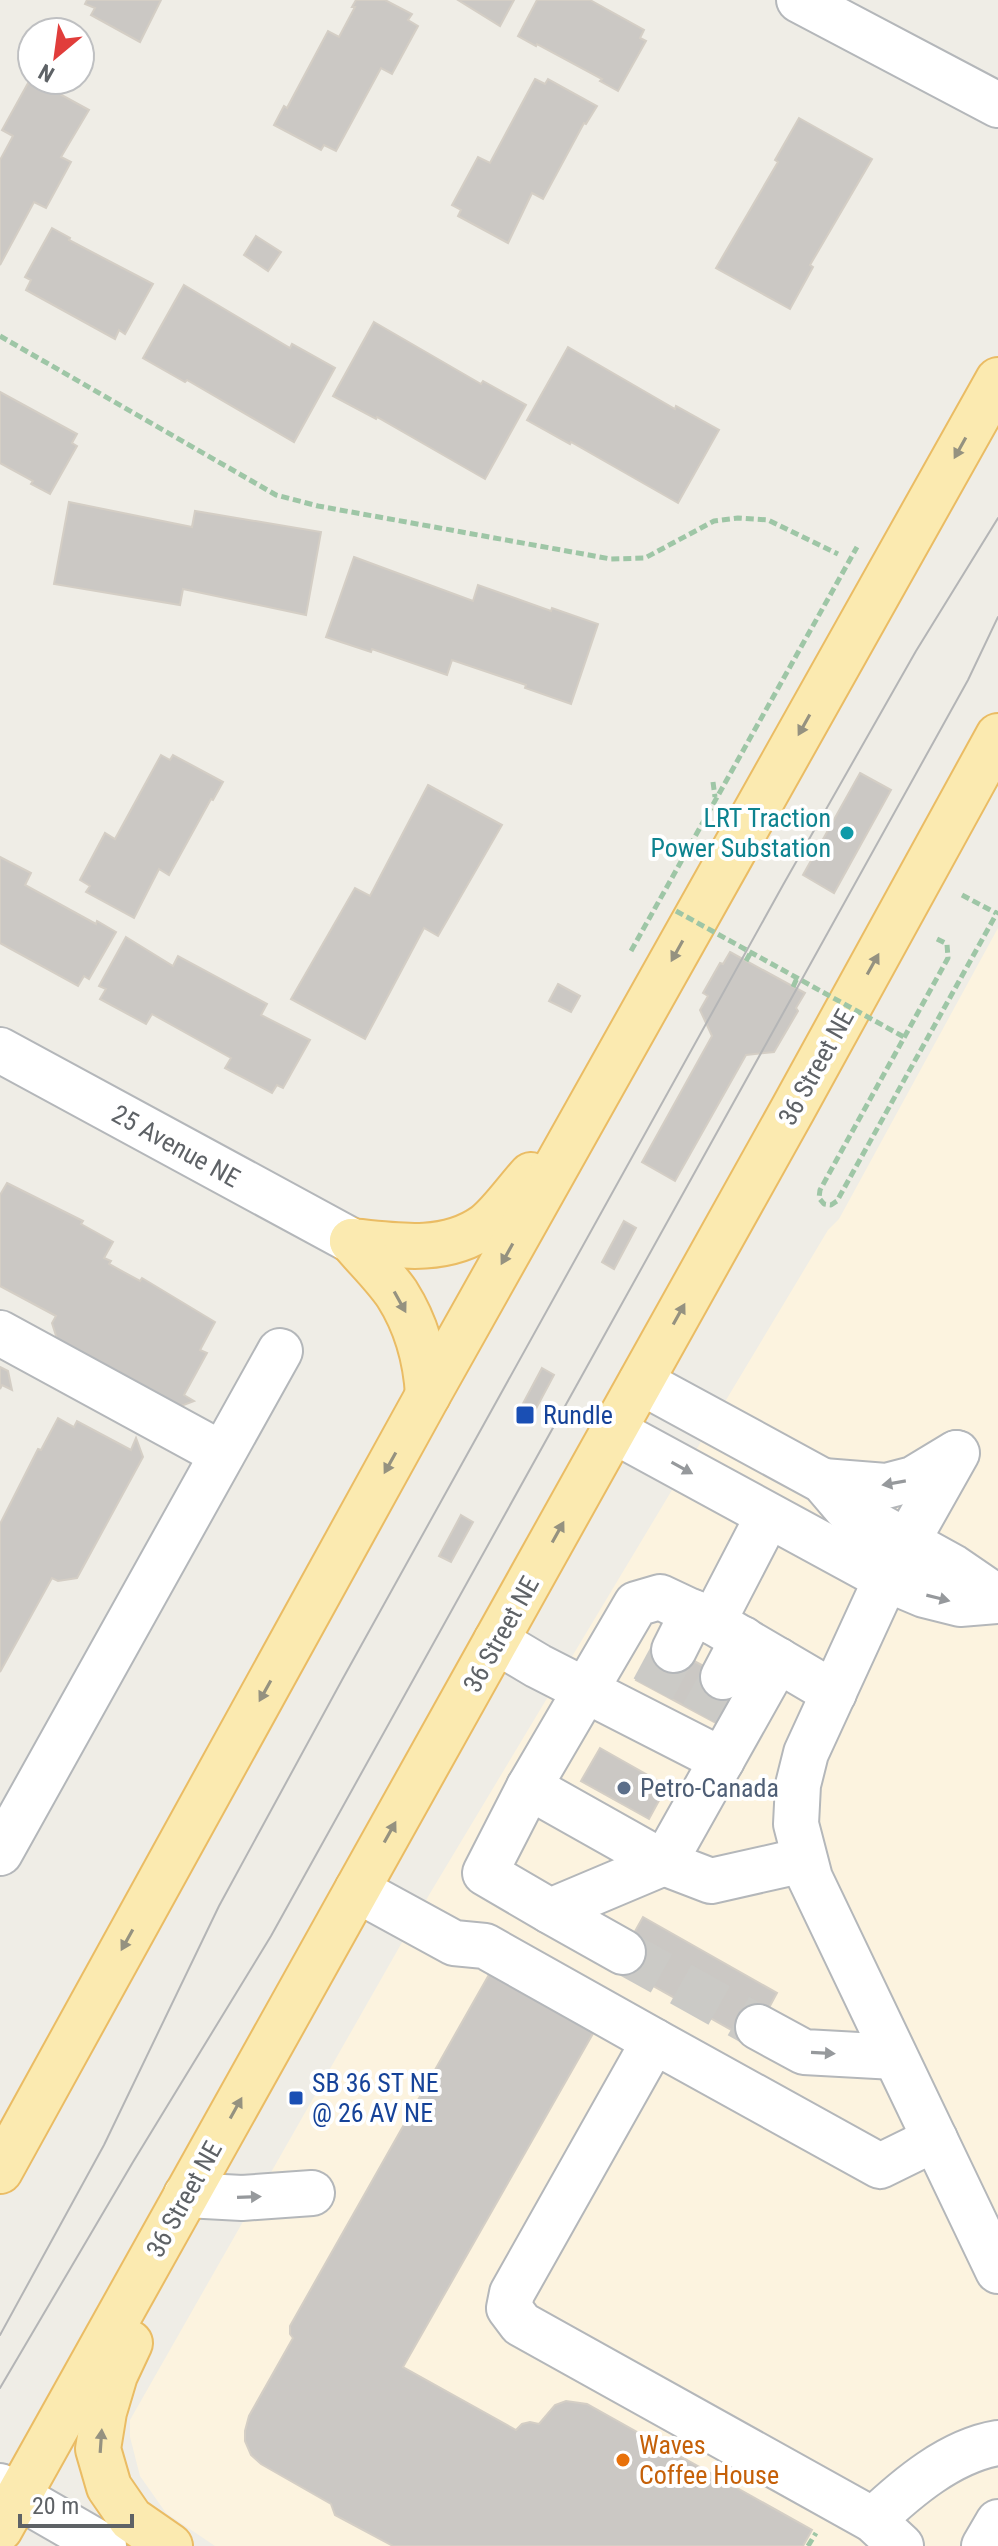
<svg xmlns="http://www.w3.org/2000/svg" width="998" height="2546" font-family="'Roboto Condensed',sans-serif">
<rect width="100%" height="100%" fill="#efede6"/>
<!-- commercial -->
<polygon fill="#fcf3df" points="998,928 998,2546 215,2546 166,2513 140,2476 130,2437 130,2420 429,1895 828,1230 839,1219"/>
<!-- building -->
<g fill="#cbc8c4" stroke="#d4cec5" stroke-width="2">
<polygon points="87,0 161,0 140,42 91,15 95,8 85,4"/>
<polygon points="356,0 385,0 412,14 408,20 418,26 392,74 381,68 336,151 324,145 321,150 274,125 284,106 287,108 328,31 339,37 355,7 352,7"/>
<polygon points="458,0 514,0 500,26"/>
<polygon points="537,0 590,0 644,30 640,38 646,41 618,91 600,81 602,79 537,44 536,46 518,36"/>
<polygon points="535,79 545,84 548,79 597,106 586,124 584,123 543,199 532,193 508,243 458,216 461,210 452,205 478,157 490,163"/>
<polygon points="28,83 37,88 40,83 89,110 61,157 71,162 46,208 34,202 0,265 0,160 13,136 2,130"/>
<polygon points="799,118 872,159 810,265 813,267 790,309 716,268 778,162 775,160"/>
<polygon points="52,228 70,238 69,240 153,284 125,334 119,330 115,339 26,290 31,280 25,277"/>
<polygon points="256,236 281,252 268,271 244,255"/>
<polygon points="184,285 290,348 292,344 335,368 294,442 187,380 185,382 143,358"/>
<polygon points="374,322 481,384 483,381 526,405 485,479 377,417 376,419 333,396"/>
<polygon points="568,347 675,409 676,406 719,430 678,503 571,442 570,444 527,420"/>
<polygon points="0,392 77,434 72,443 77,446 50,494 31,484 33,481 0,463"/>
<polygon points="69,502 192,527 195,511 321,532 306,615 183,589 180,605 54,584"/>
<polygon points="354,557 473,601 478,585 551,611 552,608 598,624 571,704 525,688 526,685 452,660 447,675 372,649 371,652 326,637"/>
<polygon points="161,755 170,760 173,755 223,782 213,800 211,799 169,875 159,869 134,918 86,892 90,886 80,880 105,833 115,839"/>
<polygon points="860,773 891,790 834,893 803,875"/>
<polygon points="428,785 502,825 438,936 424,928 365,1039 291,999 355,888 370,896"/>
<polygon points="0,857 31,873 25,885 96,924 97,921 116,932 89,979 84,976 78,986 0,943"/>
<polygon points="126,937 173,966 178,956 267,1004 261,1015 310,1040 283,1088 277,1085 272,1093 225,1068 231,1058 152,1014 146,1024 100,999 106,989 99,986"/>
<polygon points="730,952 805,993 796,1008 798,1011 774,1052 746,1055 675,1181 642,1162 712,1036 700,1010 708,996 703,993 720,963 723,964"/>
<polygon points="558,984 580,996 571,1012 549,1001"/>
<polygon points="7,1183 83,1221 81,1224 113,1242 104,1258 111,1261 109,1264 140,1281 142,1278 215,1322 200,1350 207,1353 184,1395 194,1401 176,1408 58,1342 52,1323 56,1316 0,1286 0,1195"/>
<polygon points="624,1221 636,1228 614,1269 602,1262"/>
<polygon points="0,1367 8,1371 12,1390 2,1385 0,1389"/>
<polygon points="542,1368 554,1375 532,1416 520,1409"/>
<polygon points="58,1418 74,1427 77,1421 131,1450 136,1438 143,1457 77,1578 58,1581 52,1578 0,1672 0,1524 38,1449 41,1450"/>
<polygon points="461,1515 473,1522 451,1562 439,1556"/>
<polygon points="657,1641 748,1690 727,1729 636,1680"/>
<polygon points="600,1748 667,1786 649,1819 581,1781"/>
<polygon points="643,1917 777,1993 751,2041 616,1965"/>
<polygon points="491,1971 595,2030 403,2367 516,2430 522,2424 530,2422 539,2424 555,2405 566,2401 587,2404 812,2530 803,2546 393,2546 335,2515 331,2504 261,2464 251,2455 245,2441 245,2431 249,2416 293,2338 290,2334 290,2326"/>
</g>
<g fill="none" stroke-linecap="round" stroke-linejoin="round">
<!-- minor-tunnel -->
<g stroke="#cbcac6" stroke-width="44" stroke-dasharray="44 22" stroke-linecap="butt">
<polyline points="653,1689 674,1650"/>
<polyline points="702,1715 723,1677"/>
<polyline points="623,1952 758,2027"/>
</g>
<!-- minor casing -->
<g stroke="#b4b7ba" stroke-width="48">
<g id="minor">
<polyline points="799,0 998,105"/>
<polyline points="0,1050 352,1241"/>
<polyline points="0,1333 222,1454"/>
<polyline points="641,1382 823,1481 846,1508 953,1567 998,1598"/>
<polyline points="614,1431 886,1579 924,1595 960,1604 998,1601"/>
<polyline points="957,1453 886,1579 806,1753 798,1785 796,1824 810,1878 998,2271"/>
<polyline points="823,1481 886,1486 913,1479 956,1453"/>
<polyline points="768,1516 713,1622 660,1597 636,1604 529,1787 664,1863 711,1881 804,1860"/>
<polyline points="713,1622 834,1693"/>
<polyline points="496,1641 538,1666 722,1760"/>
<polyline points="674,1650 693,1612"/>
<polyline points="723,1677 743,1639"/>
<polyline points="529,1787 485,1873 550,1911 664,1863 778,1660"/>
<polyline points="0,1853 280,1351"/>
<polyline points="357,1890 454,1943 485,1946 654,2041"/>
<polyline points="550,1911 623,1952"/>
<polyline points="758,2027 804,2052 895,2057"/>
<polyline points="186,2195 242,2198 312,2193"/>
<polyline points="0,2486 104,2546"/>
<path d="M 873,2520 C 907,2488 950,2451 998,2443"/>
<polyline points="901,2546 873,2520 521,2324 509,2308 512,2293 654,2041 880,2166 935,2139"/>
<polyline points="984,2546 998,2522"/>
</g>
</g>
<!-- major casing -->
<g stroke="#eabc64" stroke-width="48">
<g id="major">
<path d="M 352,1241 C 396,1246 446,1254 485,1226 C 499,1216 518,1189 531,1175"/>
<path d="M 352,1241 C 366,1258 384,1275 397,1294 C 416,1324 426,1360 428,1395"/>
<polyline points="0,2171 428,1395 998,380"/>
<polyline points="130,2343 115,2375 104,2412 98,2449 109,2487 131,2519 170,2546"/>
<polyline points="0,2529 793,1109 998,736"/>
</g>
</g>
<!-- path -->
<g stroke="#9ec6a6" stroke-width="5" stroke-dasharray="8 4" stroke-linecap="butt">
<polyline points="0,336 276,495 318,506 611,559 645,558 714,521 738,518 768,520 838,554"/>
<polyline points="713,782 715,797"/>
<polyline points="962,895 996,913"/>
<polyline points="937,939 947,944 948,958 820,1190 819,1198 824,1204 831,1205 837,1201 998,911"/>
<polyline points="746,961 751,952"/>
<polyline points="793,987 797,978"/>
<polyline points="808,2546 816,2533"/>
</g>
<!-- minor -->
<use href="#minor" stroke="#fff" stroke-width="44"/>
<!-- major -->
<use href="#major" stroke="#fbeab0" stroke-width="44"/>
<!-- tram -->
<g stroke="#b4b5b6" stroke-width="2">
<polyline points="0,2335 104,2145 219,1906 342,1680 783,885 916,651 998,518"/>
<polyline points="0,2388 133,2162 271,1936 968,680 998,617"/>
</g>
<!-- path-bridge -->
<g stroke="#9ec6a6" stroke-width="5" stroke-dasharray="8 4" stroke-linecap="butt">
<polyline points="676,911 904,1037"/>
<polyline points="631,951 857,547"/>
</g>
</g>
<!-- one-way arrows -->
<defs><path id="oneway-solid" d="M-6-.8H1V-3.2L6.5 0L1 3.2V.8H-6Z" transform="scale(2)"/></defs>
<g fill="#959280">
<use href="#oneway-solid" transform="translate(960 448) rotate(119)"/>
<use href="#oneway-solid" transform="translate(804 725) rotate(119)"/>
<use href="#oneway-solid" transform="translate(677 951) rotate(119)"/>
<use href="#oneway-solid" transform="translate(873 964) rotate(-61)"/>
<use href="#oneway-solid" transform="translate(507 1254) rotate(119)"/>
<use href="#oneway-solid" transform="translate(400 1302) rotate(61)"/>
<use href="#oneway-solid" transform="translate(679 1314) rotate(-61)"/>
<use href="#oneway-solid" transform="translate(390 1463) rotate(119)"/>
<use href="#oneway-solid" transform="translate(558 1532) rotate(-61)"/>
<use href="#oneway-solid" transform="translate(265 1691) rotate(119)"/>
<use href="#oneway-solid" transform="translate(390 1832) rotate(-61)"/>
<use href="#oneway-solid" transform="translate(127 1940) rotate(119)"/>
<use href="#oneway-solid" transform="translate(236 2108) rotate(-61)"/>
<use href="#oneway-solid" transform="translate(101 2441) rotate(-86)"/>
</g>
<g fill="#96999c">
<use href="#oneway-solid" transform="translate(682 1468) rotate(29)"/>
<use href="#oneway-solid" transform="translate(894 1483) rotate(170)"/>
<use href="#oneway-solid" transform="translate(938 1598) rotate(14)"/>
<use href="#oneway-solid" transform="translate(823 2053) rotate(3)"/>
<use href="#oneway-solid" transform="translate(249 2197) rotate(-2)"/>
</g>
<!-- markers -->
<circle fill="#0f9aa8" stroke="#fff" stroke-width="3" cx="847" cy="833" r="8"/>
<g fill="#1a4fb4" stroke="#fff" stroke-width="3">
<rect x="515" y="1405" width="20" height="20" rx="4"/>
<rect x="288" y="2090" width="16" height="16" rx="4"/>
</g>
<circle fill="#5c6f8a" stroke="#fff" stroke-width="3" cx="624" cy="1788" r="8"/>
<circle fill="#e8710a" stroke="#fff" stroke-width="3" cx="623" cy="2460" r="8"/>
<g text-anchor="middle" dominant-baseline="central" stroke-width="8" stroke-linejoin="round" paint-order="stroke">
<!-- culture labels -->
<g font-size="26" fill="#0d838f" stroke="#fff" text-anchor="end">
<text x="831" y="818">LRT Traction<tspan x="831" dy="30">Power Substation</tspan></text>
</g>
<!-- street labels -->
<g font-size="26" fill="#5e6266" stroke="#fff">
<text transform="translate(816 1067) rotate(-61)">36 Street NE</text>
<text transform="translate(176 1146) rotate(29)">25 Avenue NE</text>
<text transform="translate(501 1634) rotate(-61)">36 Street NE</text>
<text transform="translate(184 2199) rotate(-61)">36 Street NE</text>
</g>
<!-- transit labels -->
<g font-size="26" fill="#164399" stroke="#fff" text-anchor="start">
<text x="543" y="1415">Rundle</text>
<text x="312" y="2083">SB 36 ST NE<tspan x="312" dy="30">@ 26 AV NE</tspan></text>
</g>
<!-- service labels -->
<g font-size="26" fill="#4e5e75" stroke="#fff" text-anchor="start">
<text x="640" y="1788">Petro-Canada</text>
</g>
<!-- food labels -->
<g font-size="26" fill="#c56008" stroke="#fff" text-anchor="start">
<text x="639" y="2445">Waves<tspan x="639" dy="30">Coffee House</tspan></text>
</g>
</g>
<!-- north arrow -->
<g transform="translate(56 56) rotate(209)"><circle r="38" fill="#ffffff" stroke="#bfc0c2" stroke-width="2"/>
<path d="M0-6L14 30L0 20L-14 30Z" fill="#e13d3b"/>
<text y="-12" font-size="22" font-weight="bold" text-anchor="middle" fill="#5e6266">N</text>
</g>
<!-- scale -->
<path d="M20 2514v12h112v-12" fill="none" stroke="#5e6266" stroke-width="4"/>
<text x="32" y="2514" font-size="24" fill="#5e6266" stroke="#ffffff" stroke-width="6" paint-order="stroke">20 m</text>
</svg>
